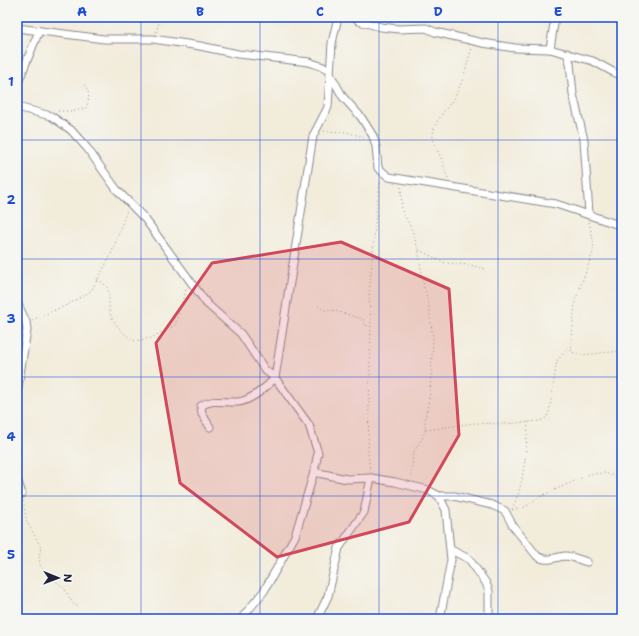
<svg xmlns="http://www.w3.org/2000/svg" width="639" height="636" font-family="'Shantell Sans',sans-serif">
<rect width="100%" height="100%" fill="#f6f6f2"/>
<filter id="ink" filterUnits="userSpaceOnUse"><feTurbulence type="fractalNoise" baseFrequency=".025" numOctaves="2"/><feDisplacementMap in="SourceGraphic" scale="8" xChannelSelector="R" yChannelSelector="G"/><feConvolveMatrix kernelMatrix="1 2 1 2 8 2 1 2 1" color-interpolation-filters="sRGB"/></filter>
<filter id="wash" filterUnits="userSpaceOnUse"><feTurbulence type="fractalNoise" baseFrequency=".012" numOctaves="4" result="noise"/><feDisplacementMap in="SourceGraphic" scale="16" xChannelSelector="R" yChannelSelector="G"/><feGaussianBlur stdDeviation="0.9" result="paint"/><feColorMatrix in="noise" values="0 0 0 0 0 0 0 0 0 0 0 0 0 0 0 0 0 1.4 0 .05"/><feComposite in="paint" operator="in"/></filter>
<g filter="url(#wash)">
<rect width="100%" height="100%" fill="#f2ecdb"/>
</g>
<g filter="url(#ink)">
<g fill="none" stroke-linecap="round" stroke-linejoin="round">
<!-- street casing -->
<g stroke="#8a878b" stroke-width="9">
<g id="street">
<polyline points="355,17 359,21 381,27 399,29 426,28 435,32 483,43 515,48 550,49 593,61 615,73 622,75"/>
<polyline points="17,28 104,39 153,39 200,46 238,54 309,62 329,69"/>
<polyline points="550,49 555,17"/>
<polyline points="567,53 570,63 573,94 584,140 589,214"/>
<polyline points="330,74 343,97 361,117 373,136 376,146 378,168 389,177 556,204 622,226"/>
<polyline points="17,85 39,31"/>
<path d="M 17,107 L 51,116 L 71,130 L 87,148 L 117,190 L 145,219 L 207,304 L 241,334 L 265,370 L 275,378 C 267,387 250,401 238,402 C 225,403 213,398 201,406 L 202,414 L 210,427"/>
<polyline points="17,302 26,322 27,330 17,393"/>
<polyline points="314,472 347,479 371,478 395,482 428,490 439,496 446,510 451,560 440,619"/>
<polyline points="17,479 22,494"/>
<path d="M 439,496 L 454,496 L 492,505 L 505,511 L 513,526 L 537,556 C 547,563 554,557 565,556 C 572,556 580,560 587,562"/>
<polyline points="451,550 469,559 486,583 489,591 489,619"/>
<polyline points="241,619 264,591 295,536 314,472 318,453 309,425 275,378 313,136 328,107 332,43 338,17"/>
<polyline points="317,619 328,596 339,548 364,512 371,478"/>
</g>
</g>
<!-- path -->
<g stroke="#8a878b" stroke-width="1" stroke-dasharray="1 3" stroke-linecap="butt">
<polyline points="156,32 161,17"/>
<path d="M 58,111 L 75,111 L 86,108 C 90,100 90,90 83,84"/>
<polyline points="324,131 346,132 364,137"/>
<path d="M 448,178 C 445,172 444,164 441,158 C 438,150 432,143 433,135 C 434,119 451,106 457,92 C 464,79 467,63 472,48"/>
<polyline points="401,187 402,211 412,230 418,249 424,287 428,301 433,338 430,394 425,420 425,430 423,437 413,453 411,478"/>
<polyline points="589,222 594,244 592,255 575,301 571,352 582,355 622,351"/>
<polyline points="419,250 445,263 470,265 485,269"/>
<path d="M 97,280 C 116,287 105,301 111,316 C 115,325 126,337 135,341 L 151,338 L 175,325 L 186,289"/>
<polyline points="318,306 323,310 332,310 363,319 364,325 370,326"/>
<polyline points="32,320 69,304 91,291 111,255 127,210"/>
<polyline points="426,430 474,423 504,424 540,421 546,418 549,413 557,361 570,345"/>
<polyline points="370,471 368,452 371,320 369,296 377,201 381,180"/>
<polyline points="23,501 27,522 41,547 39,557 40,565 43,570 64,588 74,605 78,606"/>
<path d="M 512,509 C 525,483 526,450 528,421"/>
<polyline points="512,510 525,507 539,497 590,474 604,473 622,478"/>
</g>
<!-- street -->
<use href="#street" stroke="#fff" stroke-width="7"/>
</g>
</g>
<!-- marked area -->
<path fill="#d1495b" fill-opacity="0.2" stroke="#d1495b" stroke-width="3" stroke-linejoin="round" d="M 341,242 L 449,289 L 459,435 L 409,522 L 277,557 L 180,483 L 156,343 L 212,263 Z"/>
<!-- grid -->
<path fill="none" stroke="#1d4ed8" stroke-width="1" stroke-opacity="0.55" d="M 141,17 L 141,619M 260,17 L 260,619M 379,17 L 379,619M 498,17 L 498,619M 17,140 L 622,140M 17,259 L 622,259M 17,377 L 622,377M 17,496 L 622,496"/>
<!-- margin -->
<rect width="639" height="636" fill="none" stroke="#f6f6f2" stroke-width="44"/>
<!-- north arrow -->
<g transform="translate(58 578) rotate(91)" stroke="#f6f6f2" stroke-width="3" paint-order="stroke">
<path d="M0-3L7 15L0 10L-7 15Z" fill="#22223b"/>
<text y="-6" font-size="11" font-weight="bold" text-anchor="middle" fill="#22223b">N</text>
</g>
<rect x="22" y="22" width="595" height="592" fill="none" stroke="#1d4ed8" stroke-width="1.5"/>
<g font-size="13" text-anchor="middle" font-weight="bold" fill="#1d4ed8">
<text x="82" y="16">A</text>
<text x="200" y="16">B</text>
<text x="320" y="16">C</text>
<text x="438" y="16">D</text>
<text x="558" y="16">E</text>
<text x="11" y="86">1</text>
<text x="11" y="204">2</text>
<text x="11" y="323">3</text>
<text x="11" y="441">4</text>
<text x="11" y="559">5</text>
</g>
</svg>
